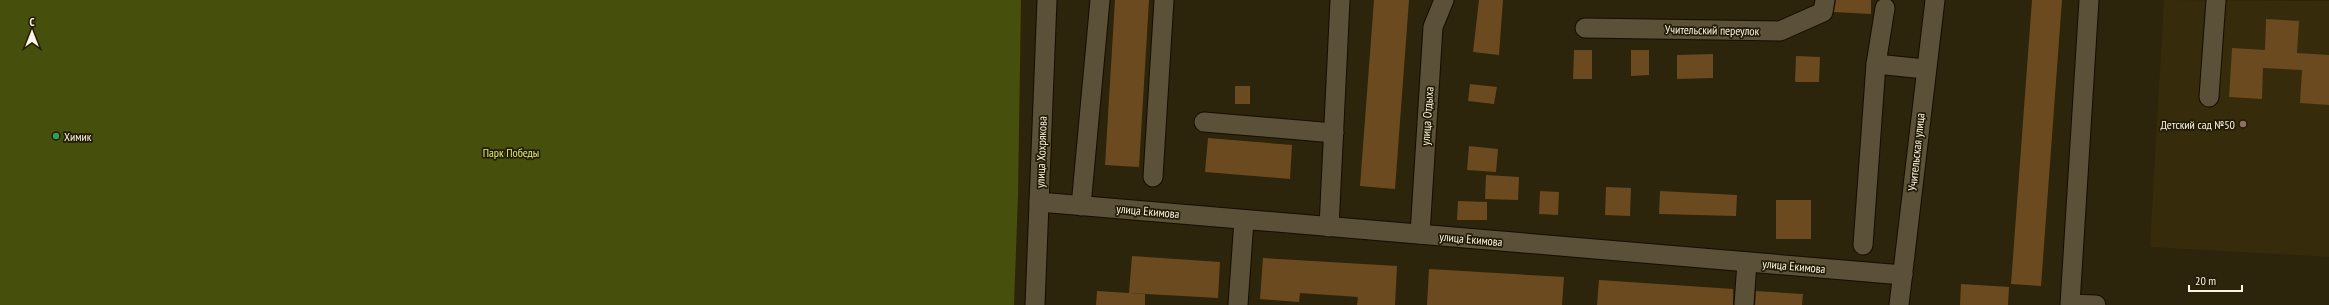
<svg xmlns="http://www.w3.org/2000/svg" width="2329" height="305" font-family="'PT Sans Narrow',sans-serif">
<rect width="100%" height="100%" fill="#2d240c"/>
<!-- built -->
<polygon fill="#362b0a" points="2164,0 2329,1 2329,257 2150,247"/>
<!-- green -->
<polygon fill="#464f0c" points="0,0 1021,0 1018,196 1014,305 0,305"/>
<!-- building -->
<g fill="#6b4a1f">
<polygon points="1115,0 1149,0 1139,167 1105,165"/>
<polygon points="1374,0 1409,0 1395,189 1360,186"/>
<polygon points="1479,0 1503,0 1499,55 1473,52"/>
<polygon points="1836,0 1871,0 1871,14 1834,12"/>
<polygon points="2032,0 2062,0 2041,286 2011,284"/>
<polygon points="2266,19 2299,21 2297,53 2329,55 2329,105 2300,103 2302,70 2263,68 2262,99 2229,97 2232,48 2265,50"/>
<polygon points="1574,50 1592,50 1592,79 1573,79"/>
<polygon points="1631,50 1649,50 1649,75 1631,76"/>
<polygon points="1713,54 1713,78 1677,79 1677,55"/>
<polygon points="1796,56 1820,57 1819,82 1795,82"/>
<polygon points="1470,84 1497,87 1494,104 1468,101"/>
<rect x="1235" y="86" width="15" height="18"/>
<polygon points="1208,138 1292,145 1290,179 1205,172"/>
<polygon points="1469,146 1498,149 1496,172 1467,170"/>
<polygon points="1486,175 1519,177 1518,200 1485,199"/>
<polygon points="1606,187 1631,188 1630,216 1605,215"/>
<polygon points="1540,191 1559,192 1558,215 1539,214"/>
<polygon points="1660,191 1737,195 1736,216 1659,214"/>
<rect x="1776" y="200" width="35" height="39"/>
<polygon points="1458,201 1487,202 1487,220 1457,220"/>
<polygon points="1132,256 1220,262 1218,298 1129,293"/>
<polygon points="1263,258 1397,266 1395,305 1357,305 1358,297 1300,293 1299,302 1260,299"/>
<polygon points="1429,269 1564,277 1562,305 1427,305"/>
<polygon points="1599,280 1733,289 1733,305 1597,305"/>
<polygon points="1961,284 2009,287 2008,305 1960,305"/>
<polygon points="1097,291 1145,294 1145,305 1096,305"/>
<polygon points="1756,291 1803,294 1802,305 1755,305"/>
</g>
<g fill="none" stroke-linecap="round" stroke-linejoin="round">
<!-- minor casing -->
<g stroke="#150d00" stroke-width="21">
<g id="minor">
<polyline points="2089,0 2070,304 2096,305"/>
<polyline points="1585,28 1780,31 1823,12 1825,0"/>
<polyline points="1876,64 1885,8"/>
<polyline points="2209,97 2216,0"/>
<polyline points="1204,122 1334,133"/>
<polyline points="1153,177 1164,0"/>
<polyline points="1039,202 1903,275"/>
<polyline points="1081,206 1100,0"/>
<polyline points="1329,227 1340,0"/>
<polyline points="1420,234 1433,27 1444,0"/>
<polyline points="1863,245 1876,64 1925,69"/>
<polyline points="1035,305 1047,0"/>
<polyline points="1238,305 1244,220"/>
<polyline points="1744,305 1747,262"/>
<polyline points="1899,305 1935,0"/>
</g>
</g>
<!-- minor -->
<use href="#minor" stroke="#5a5138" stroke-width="19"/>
</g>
<!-- markers -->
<circle fill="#8d6e63" stroke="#231b03" stroke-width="1.5" cx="2243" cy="124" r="4"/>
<circle fill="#2e9e5b" stroke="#231b03" stroke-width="1.5" cx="56" cy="136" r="4"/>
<g text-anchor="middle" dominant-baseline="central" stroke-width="3.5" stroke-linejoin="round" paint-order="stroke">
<!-- street labels -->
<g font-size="12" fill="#faf4e6" stroke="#231b03">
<text transform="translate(1712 30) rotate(1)">Учительский переулок</text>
<text transform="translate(1427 116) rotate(-86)">улица Отдыха</text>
<text transform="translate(1041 152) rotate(-88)">улица Хохрякова</text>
<text transform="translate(1916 152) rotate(-84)">Учительская улица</text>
<text transform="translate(1148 211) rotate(5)">улица Екимова</text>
<text transform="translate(1471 239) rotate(5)">улица Екимова</text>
<text transform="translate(1794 266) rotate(5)">улица Екимова</text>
</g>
<!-- poi labels -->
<g font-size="12" fill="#faf4e6" stroke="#231b03" text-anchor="end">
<text x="2235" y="124">Детский сад №50</text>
<text x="64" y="136" text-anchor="start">Химик</text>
</g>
<!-- park labels -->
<g font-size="12" fill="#d9ef70" stroke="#231b03">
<text x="511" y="152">Парк Победы</text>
</g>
</g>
<!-- north arrow -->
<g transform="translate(32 32)" stroke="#231b03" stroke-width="3" paint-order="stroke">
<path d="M0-3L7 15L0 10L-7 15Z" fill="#faf4e6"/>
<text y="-6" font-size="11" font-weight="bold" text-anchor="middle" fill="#faf4e6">С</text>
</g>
<!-- scale -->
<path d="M2189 285v6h53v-6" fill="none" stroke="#faf4e6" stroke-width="2"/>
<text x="2195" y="285" font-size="12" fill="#faf4e6" stroke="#231b03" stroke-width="3" paint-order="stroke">20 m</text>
</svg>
